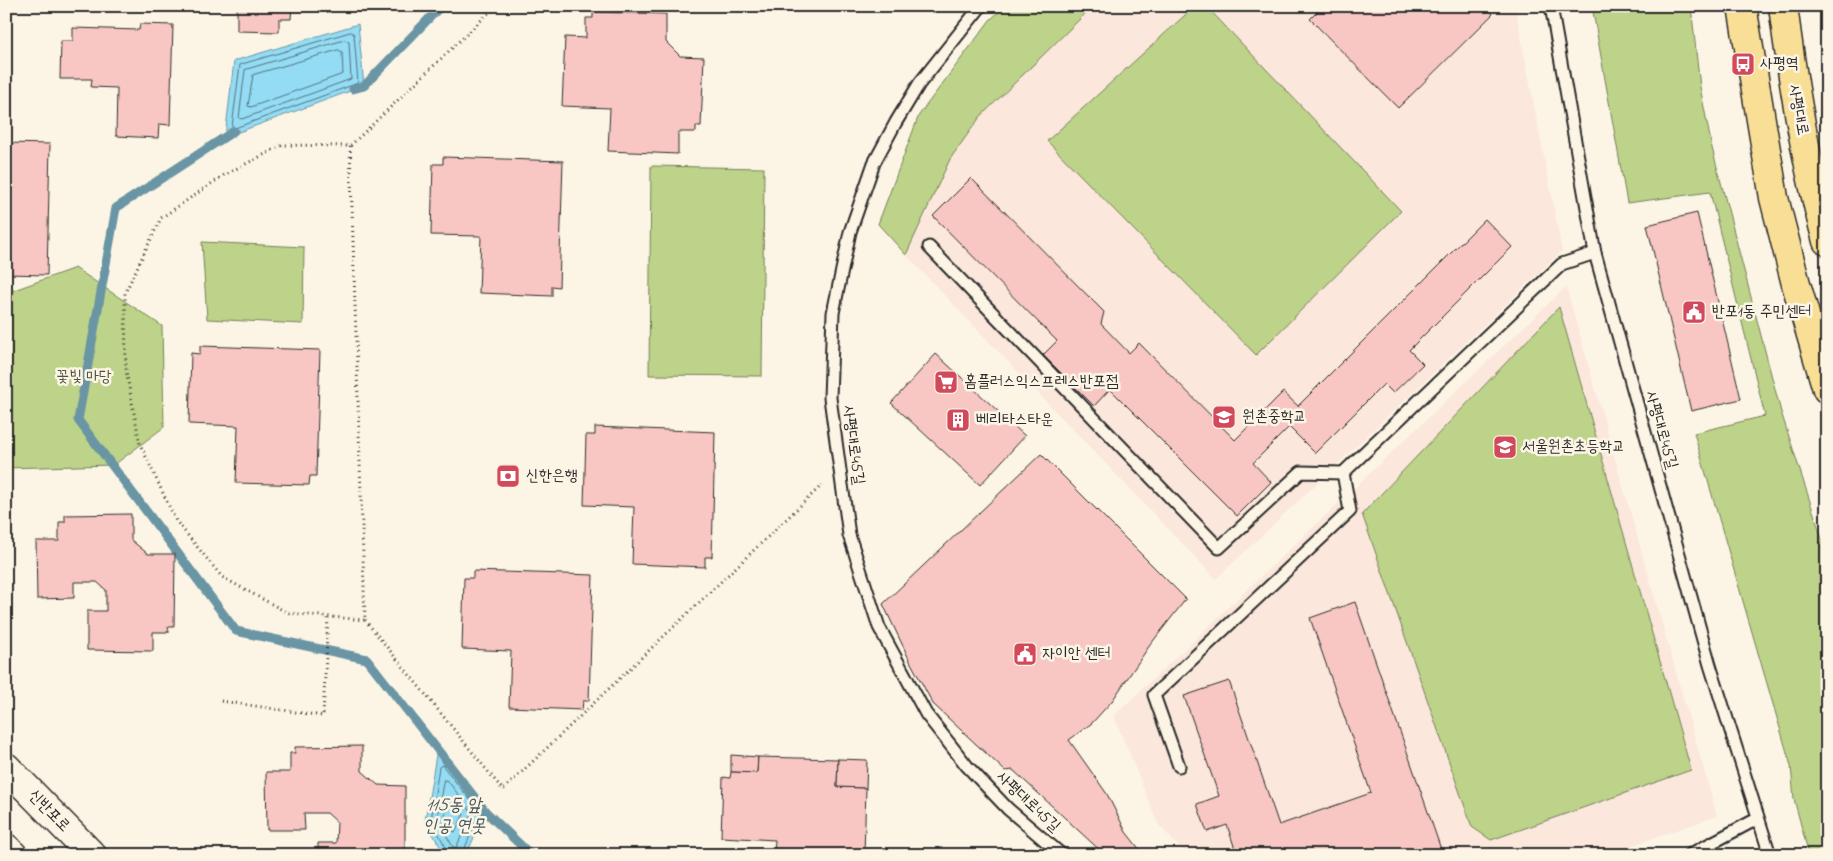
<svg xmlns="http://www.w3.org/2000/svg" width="1833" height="861" font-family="'Indie Flower','Poor Story',sans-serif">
<rect width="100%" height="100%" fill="#fcf5e5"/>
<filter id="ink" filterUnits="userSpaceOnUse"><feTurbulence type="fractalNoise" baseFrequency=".02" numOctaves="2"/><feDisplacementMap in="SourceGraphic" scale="10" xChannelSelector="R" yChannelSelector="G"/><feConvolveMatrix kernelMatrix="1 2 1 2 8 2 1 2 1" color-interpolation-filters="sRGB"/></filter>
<g filter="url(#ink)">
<!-- built -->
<g fill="#fbe7db">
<polygon points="1097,6 1515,6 1562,251 1216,579 906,255 950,159 980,117 1086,13"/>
<polygon points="1566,287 1717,816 1604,855 1186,855 1158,824 1114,716"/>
</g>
<!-- green -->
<g fill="#bdd389" stroke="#747f5a">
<polygon points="1005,6 1097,6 1086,13 980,117 950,159 906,255 878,224 919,115 990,20"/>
<polygon points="1195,6 1206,6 1401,211 1256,355 1047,141"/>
<polygon points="1592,6 1691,6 1700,87 1712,148 1781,412 1827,554 1827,855 1809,855 1794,799 1791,766 1694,433 1765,416 1710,192 1627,203"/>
<polygon points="651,166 764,168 762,376 649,375"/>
<polygon points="202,242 304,247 303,324 207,319"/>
<polygon points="75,268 162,326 164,427 114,465 6,468 6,293"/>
<polygon points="1559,307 1691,770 1491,840 1472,827 1362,514"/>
</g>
<!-- water -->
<g fill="#93dcf4" stroke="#6995a4">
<polygon points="358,24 364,86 225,137 234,61"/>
<polygon points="437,749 486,812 466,855 445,855 425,821"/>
</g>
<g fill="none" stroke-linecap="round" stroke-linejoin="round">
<!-- shore -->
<g stroke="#55727b" stroke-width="1">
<polygon points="351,32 354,34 358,83 235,128 232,127 240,65"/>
<polygon points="345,40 349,42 351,79 242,119 239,118 245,70"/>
<polygon points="339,50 342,52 343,74 251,107 248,106 253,75"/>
<polygon points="444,780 448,781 472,813 456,848 453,847 437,819"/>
<polygon points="449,798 452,799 464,814 455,832 452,831 445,817"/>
<polyline points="449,855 448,851 431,820 439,767 442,765 480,812 462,855"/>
</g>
<!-- stream -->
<g stroke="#6995a4" stroke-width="9">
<polyline points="353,89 364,86 441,6"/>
<polyline points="234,131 116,208 78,420 236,631 367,659 486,812 531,855"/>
</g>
</g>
<!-- building -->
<g fill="#f8c7c4" stroke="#2b2b2b">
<polygon points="237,6 292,6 291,19 279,19 279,32 237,31"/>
<polygon points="1323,6 1486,6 1493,14 1398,108 1310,19"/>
<polygon points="593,12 666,14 666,42 680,56 704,57 701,126 696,126 696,132 678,132 678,154 608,151 610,108 562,106 565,37 586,38 586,18 593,18"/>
<polygon points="140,24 173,25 170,125 159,124 158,138 116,136 117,88 91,87 92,79 60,79 61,41 73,41 73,28 139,30"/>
<polygon points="6,143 50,144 47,275 6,274"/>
<polygon points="443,157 563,161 559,287 552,286 552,296 479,293 481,236 431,235 433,164 443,164"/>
<polygon points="971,178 1104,312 1101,324 1129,353 1139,343 1235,440 1283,392 1298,406 1485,219 1512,247 1409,350 1423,364 1393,393 1384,384 1315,453 1289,427 1253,463 1271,482 1237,516 1110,389 1094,406 1043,355 1057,341 933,216"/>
<polygon points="1697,213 1741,399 1691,411 1647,225"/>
<polygon points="200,346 320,350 316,476 310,476 309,485 236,483 238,426 189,424 191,353 200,354"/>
<polygon points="936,354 1025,436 980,485 891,403"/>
<polygon points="595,427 715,432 712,557 705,557 705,567 632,564 634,507 584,505 586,435 595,435"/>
<polygon points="1041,454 1186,599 1150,645 1112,701 1092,723 1069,740 1107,794 1126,832 1144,855 1105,855 1013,770 1005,771 933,704 911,663 883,604"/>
<polygon points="131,514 131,540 148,554 175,554 174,627 168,627 169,632 153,632 153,651 87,650 87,611 106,611 106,590 97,582 74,582 74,598 37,599 36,541 59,541 59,522 65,522 65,515"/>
<polygon points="473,571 593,575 589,701 583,701 582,710 509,707 511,651 462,649 464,578 473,578"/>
<polygon points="1355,602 1443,855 1395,855 1394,852 1386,855 1279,855 1278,853 1274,855 1237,855 1227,825 1207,832 1197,804 1219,796 1184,696 1229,681 1279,825 1371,793 1310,618"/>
<polygon points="362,746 362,771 378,785 405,786 405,855 318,855 318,843 336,843 337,822 327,813 304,813 305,830 267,830 266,772 290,772 290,753 295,753 295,747"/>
<polygon points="731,755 758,757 757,773 731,772"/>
<polygon points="758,757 838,759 837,787 866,788 864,855 774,855 775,840 721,837 723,777 730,778 731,772 757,773"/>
<polygon points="838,759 867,760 866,788 837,787"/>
</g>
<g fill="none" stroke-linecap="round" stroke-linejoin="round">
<!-- service casing -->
<g stroke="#2b2b2b" stroke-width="15">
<g id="service">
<polyline points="981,6 919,84 896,122 874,163 850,232 833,313 830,398 849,535 879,627 926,714 967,766 1008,809 1062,855"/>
<polyline points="1551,6 1595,253 1710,665 1770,855"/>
<polyline points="929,247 1219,548 1301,472 1343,473 1562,264 1595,253"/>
<polyline points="1179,766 1154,695 1350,511 1343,473"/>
<polyline points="1689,855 1757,819"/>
</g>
</g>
<!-- secondary casing -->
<g stroke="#2b2b2b" stroke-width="31">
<g id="secondary">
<polyline points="6,767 92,855"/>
<polyline points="6,848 13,855"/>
</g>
</g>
<!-- primary casing -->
<g stroke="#2b2b2b" stroke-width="31">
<g id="primary">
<polyline points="1742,6 1774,198 1796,284 1827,389"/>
<path d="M 1783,6 C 1793,85 1806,164 1827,241"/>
</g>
</g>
<!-- path -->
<g stroke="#2b2b2b" stroke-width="3" stroke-dasharray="1 4" stroke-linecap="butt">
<polyline points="350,146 365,620 288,613 222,577 176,521 140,444 126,371 125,293 161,218 224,175 283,145 350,146 496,6"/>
<polyline points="365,620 503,790 822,485"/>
<polyline points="221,701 323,716 328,617"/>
</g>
<!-- service -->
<use href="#service" stroke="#fcf5e5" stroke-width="11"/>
<!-- secondary -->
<use href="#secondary" stroke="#fcf5e5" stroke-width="28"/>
<!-- primary -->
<use href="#primary" stroke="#f9df96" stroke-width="28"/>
</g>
</g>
<!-- icons -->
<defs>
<g id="bus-square" transform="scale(1.25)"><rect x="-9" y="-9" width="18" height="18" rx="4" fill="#d1495b" stroke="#fcf5e5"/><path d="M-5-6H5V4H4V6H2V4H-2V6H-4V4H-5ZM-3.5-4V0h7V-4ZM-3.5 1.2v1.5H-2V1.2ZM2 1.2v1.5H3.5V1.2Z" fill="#fff"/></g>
<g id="civic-square" transform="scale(1.25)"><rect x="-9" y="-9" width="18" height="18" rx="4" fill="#d1495b" stroke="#fcf5e5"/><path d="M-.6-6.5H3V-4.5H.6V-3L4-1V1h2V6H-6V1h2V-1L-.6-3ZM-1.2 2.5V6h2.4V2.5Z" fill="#fff"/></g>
<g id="supermarket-square" transform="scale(1.25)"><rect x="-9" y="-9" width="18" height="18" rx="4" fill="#d1495b" stroke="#fcf5e5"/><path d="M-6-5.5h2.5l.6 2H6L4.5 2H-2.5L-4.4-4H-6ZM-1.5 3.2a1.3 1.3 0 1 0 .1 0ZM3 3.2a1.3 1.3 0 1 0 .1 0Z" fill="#fff"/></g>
<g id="school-square" transform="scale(1.25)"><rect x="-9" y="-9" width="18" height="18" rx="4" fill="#d1495b" stroke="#fcf5e5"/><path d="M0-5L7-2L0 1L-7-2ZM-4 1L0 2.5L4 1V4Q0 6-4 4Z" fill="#fff"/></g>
<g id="building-square" transform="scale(1.25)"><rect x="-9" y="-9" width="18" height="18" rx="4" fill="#d1495b" stroke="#fcf5e5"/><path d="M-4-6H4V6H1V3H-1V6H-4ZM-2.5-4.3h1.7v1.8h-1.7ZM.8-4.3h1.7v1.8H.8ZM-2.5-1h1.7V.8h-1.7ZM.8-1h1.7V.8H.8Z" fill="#fff"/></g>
<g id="bank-square" transform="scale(1.25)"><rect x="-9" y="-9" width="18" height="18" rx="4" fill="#d1495b" stroke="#fcf5e5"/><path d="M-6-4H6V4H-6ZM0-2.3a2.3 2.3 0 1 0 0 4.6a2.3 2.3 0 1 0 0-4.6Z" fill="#fff"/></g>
</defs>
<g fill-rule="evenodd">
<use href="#bus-square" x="1743" y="64"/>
<use href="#civic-square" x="1694" y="312"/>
<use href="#supermarket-square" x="946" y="382"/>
<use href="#school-square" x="1224" y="417"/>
<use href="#building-square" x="958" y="420"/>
<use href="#school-square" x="1505" y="447"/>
<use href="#bank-square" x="508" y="476"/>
<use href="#civic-square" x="1025" y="654"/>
</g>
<g text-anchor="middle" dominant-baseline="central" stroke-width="5" stroke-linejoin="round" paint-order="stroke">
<!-- poi labels -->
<g font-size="16" fill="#2b2b2b" stroke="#fcf5e5" text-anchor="start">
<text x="1760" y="64">사평역</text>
<text x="1712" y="312">반포1동 주민센터</text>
<text x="964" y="382">홈플러스익스프레스반포점</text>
<text x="1242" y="417">원촌중학교</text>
<text x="976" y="420">베리타스타운</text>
<text x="1522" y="447">서울원촌초등학교</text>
<text x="526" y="476">신한은행</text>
<text x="1042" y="654">자이안 센터</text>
</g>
<!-- street labels -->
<g font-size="16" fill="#2b2b2b" stroke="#fcf5e5">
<text transform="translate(1798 110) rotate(79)">사평대로</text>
<text transform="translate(1661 430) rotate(74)">사평대로45길</text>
<text transform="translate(853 445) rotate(82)">사평대로45길</text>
<text transform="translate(1028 802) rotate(43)">사평대로45길</text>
<text transform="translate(49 811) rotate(46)">신반포로</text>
</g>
<!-- park labels -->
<g font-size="16" fill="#505542" stroke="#fcf5e5">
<text x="84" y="377">꽃빛 마당</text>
</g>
<!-- water labels -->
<g font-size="18" font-style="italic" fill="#45575d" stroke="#fcf5e5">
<text x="454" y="806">115동 앞<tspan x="454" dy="21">인공 연못</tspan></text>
</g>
</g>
<!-- margin -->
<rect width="1833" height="861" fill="none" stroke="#fcf5e5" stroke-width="25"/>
<rect x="12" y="12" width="1808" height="836" fill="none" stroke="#2b2b2b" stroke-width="2" filter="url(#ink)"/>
</svg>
